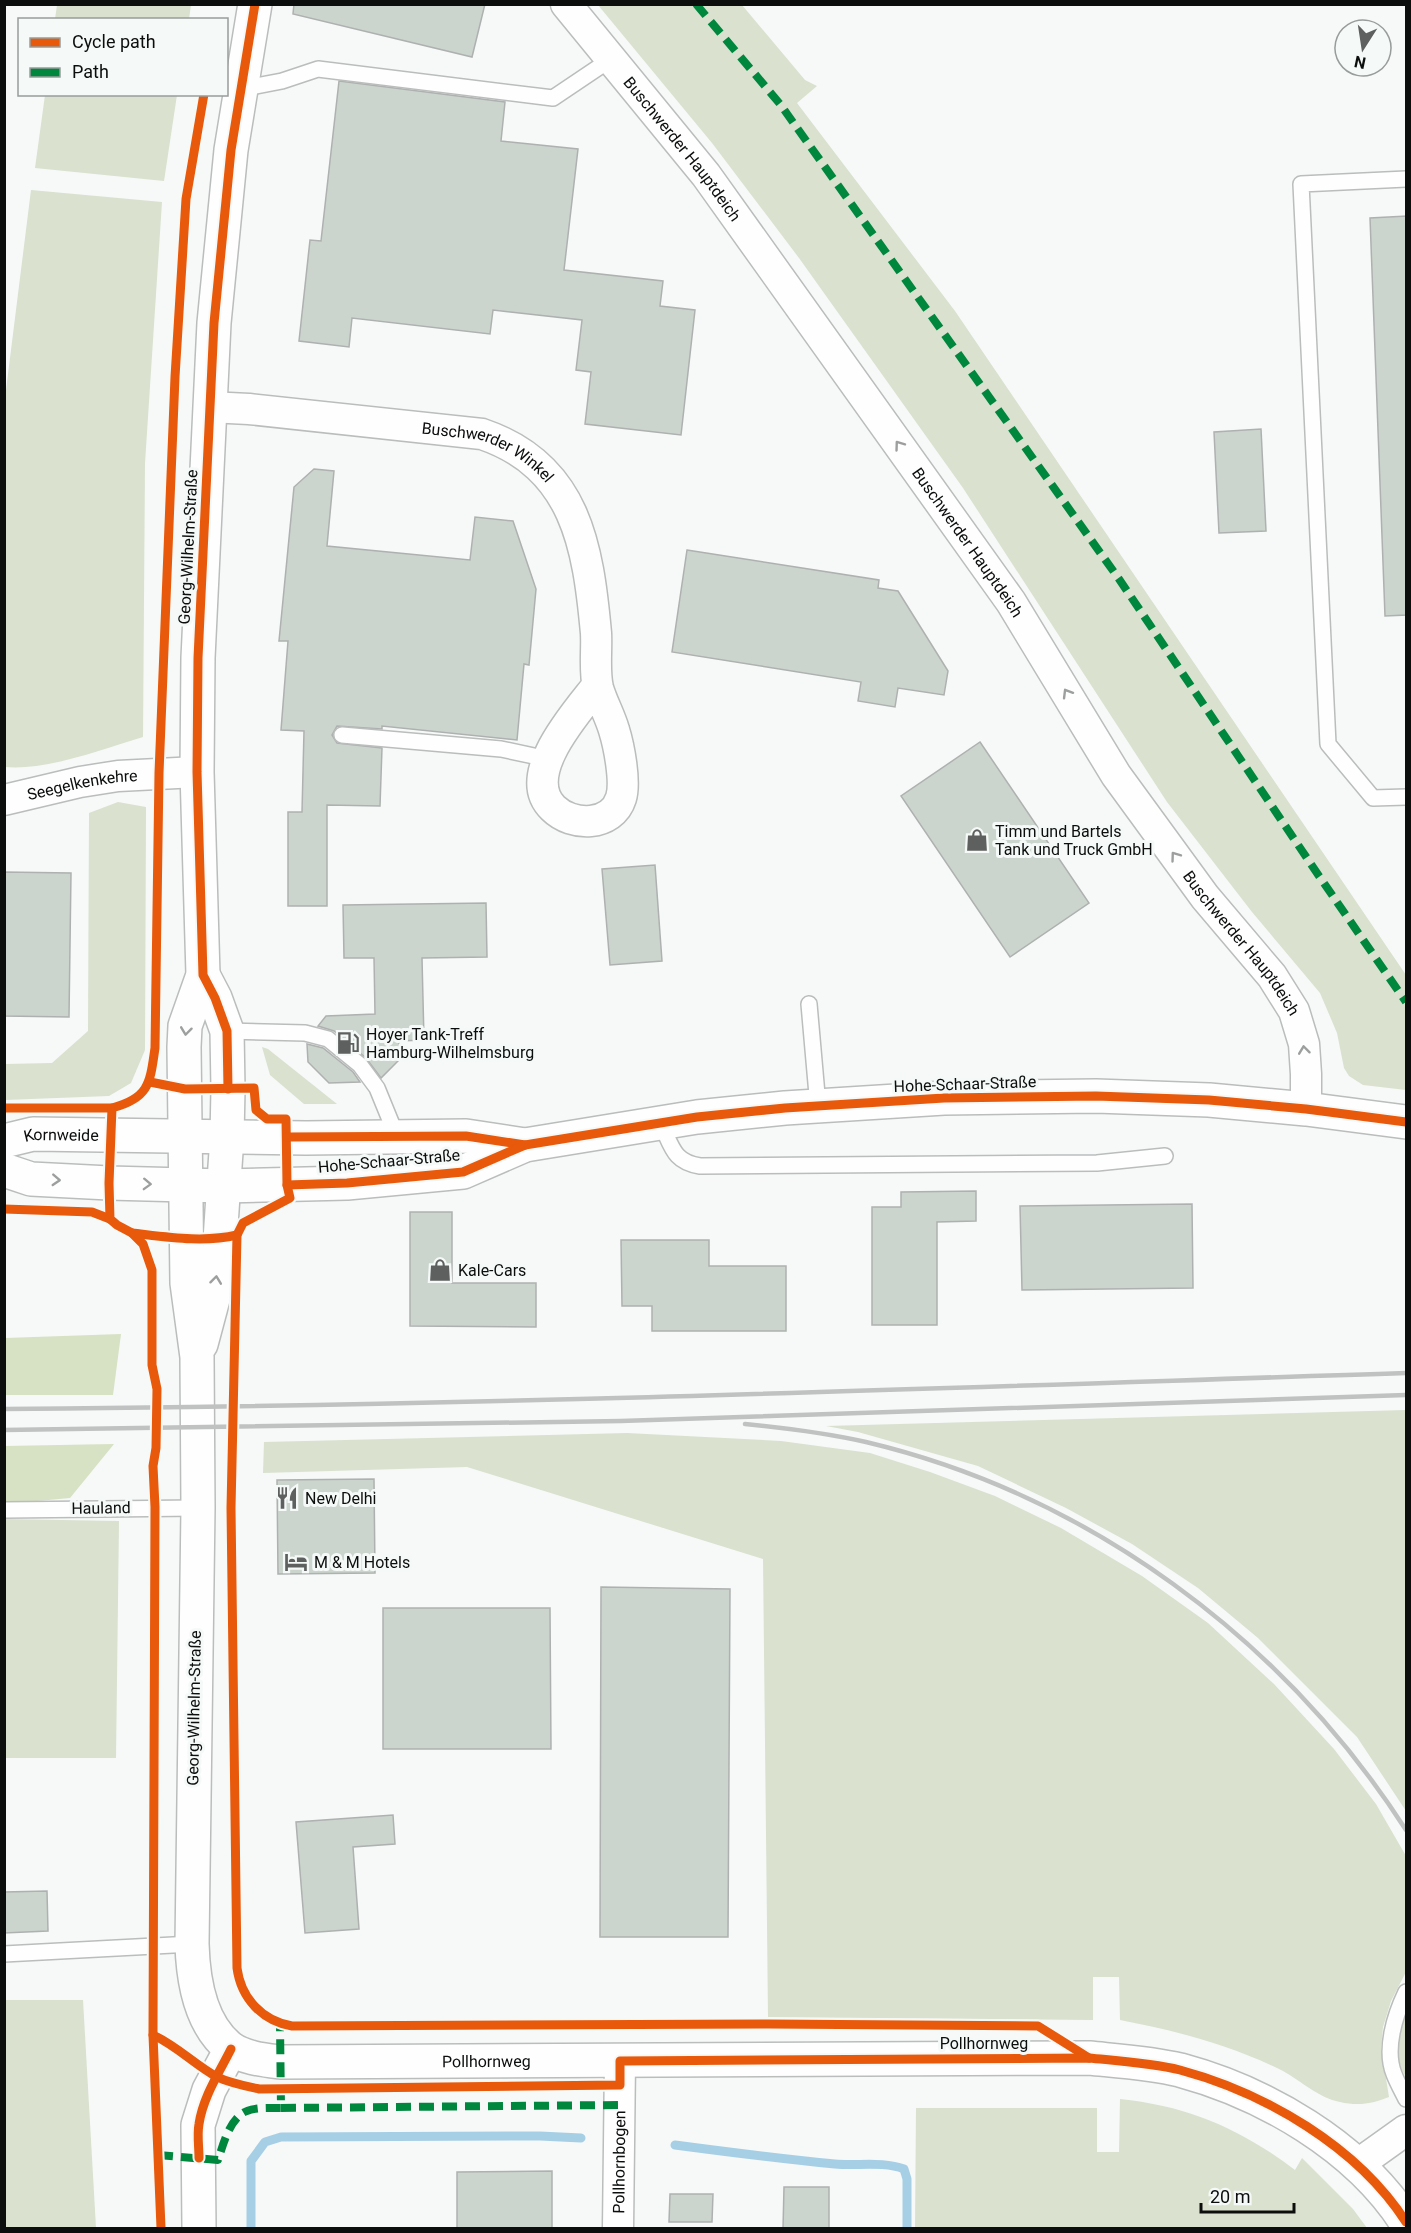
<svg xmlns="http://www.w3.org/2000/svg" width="1411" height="2233" font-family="Roboto,sans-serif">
<rect width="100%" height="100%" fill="#f6f9f8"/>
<!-- green -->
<g fill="#dae1cf">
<polygon points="57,5 57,4 191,5 189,19 55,19"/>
<polygon points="598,5 742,5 805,80 817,86 797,103 955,311 1406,975 1406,1090 1363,1085 1349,1076 1344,1068 1337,1033 1320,993 1252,912 1167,802 963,488 799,258 712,143"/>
<polygon points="45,95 177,95 164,181 35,168"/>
<path d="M 31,190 L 162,202 L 145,463 L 143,737 C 103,749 46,771 5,767 L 4,406 Z"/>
<polygon points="118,802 146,807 145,1050 131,1083 109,1096 5,1100 5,1064 52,1063 88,1031 89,813"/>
<polygon points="262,1047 268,1049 337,1104 304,1104 270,1075"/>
<polygon points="1406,1410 1406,1811 1357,1737 1258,1638 1198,1588 1132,1544 1066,1508 978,1466 858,1432 826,1426"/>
<path d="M 627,1433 L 781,1441 L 870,1453 L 930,1472 L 995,1496 L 1061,1528 L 1142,1576 L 1208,1623 L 1274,1684 L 1334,1749 L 1376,1804 L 1406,1856 L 1406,1972 L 1391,2001 L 1383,2027 L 1381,2048 L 1389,2097 C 1372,2104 1358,2106 1340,2102 C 1319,2098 1301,2081 1283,2071 C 1231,2045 1177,2031 1120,2020 L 1119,1977 L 1093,1977 L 1093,2020 L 768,2017 L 763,1559 L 467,1467 L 263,1473 L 264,1442 Z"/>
<polygon points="5,1519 119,1521 116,1758 5,1758"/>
<polygon points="5,2000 83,2000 96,2228 5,2228"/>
<path d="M 1406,2008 L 1406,2077 C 1393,2058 1397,2028 1406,2008 Z"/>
<path d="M 1120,2099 C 1188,2106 1241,2129 1295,2170 L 1302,2158 L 1353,2209 L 1367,2228 L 915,2228 L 916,2108 L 1097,2108 L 1097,2152 L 1119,2152 Z"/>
</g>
<!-- forest -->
<g fill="#d7e1c3">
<polygon points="121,1334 113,1395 5,1395 5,1338"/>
<polygon points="114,1444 70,1498 5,1504 4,1446"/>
</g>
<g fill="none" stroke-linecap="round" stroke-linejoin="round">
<!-- stream -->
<g stroke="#a6cfe5" stroke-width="9">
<path d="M 675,2145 C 728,2152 782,2159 835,2164 C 858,2166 883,2161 904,2169 L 907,2179 L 907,2228"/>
<polyline points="251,2228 251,2161 265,2142 281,2137 540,2136 581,2138"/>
</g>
</g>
<!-- building -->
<g fill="#cbd5cd" stroke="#aeb1b0" stroke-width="1.5">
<polygon points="294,4 485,4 472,57 293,14"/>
<polygon points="339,81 505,102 501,141 578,149 564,270 663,281 660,306 695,310 681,435 585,424 591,372 576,370 582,320 493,310 490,334 352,318 349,347 299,341 310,240 321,241"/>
<polygon points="1407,216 1407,615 1385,616 1370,218"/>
<polygon points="1261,429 1266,531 1219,533 1214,432"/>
<polygon points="314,469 334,471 327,546 470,560 475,517 513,521 536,589 529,665 524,664 517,740 382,726 382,729 337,726 332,735 337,743 382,748 380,806 327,805 327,906 288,906 288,812 302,812 304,731 281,730 288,641 279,641 294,487"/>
<polygon points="687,550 879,580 878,588 898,591 948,671 944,695 898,688 895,707 858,701 861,682 672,652"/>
<polygon points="980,742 1089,903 1010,957 901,796"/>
<polygon points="655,865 662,961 610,965 602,869"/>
<polygon points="4,872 71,873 69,1017 4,1016"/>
<polygon points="486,903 487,957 422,958 424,1040 399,1041 399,1060 381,1078 366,1058 334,1031 318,1026 326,1016 375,1014 374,958 344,958 343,905"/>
<polygon points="307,1044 323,1048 353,1072 360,1082 329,1083 308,1062"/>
<polygon points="976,1191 976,1221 937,1222 937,1325 872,1325 872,1207 901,1207 901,1192"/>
<polygon points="1192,1204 1193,1288 1022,1290 1020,1206"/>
<polygon points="410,1212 452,1212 452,1283 536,1283 536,1327 410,1326"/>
<polygon points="621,1240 709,1240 709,1266 786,1266 786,1331 652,1331 652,1306 622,1306"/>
<polygon points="374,1479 375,1573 278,1574 277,1480"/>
<polygon points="601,1587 730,1589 728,1937 600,1937"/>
<polygon points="383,1608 550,1608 551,1749 383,1749"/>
<polygon points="393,1815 395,1844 353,1847 359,1929 305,1933 296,1822"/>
<polygon points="47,1891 48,1931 4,1933 4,1892"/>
<polygon points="552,2171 552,2229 457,2229 457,2172"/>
<polygon points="784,2187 829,2187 829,2229 783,2229"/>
<polygon points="670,2194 713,2194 712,2222 669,2222"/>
</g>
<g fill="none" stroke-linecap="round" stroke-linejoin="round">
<!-- service casing -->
<g stroke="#bbbdbd" stroke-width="18">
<g id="service">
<polyline points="240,89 282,81 318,69 553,98 611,59"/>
<polyline points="1406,179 1301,184 1328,744 1373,798 1406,797"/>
<polyline points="342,735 501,749 548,759"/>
<polyline points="809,1004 818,1106"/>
<polyline points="227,1031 305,1033 328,1039 360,1065 377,1088 397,1137"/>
<path d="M 661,1124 C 672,1146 673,1162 700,1166 L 1097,1163 L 1165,1156"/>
<polyline points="4,1510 198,1508"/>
<polyline points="4,1954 192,1944"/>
<path d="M 1406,1992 C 1395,2015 1384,2049 1394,2074 C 1397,2082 1402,2091 1406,2099"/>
</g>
</g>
<!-- minor casing -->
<g stroke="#bbbdbd" stroke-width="33">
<g id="minor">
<path id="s1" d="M 566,4 L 706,175 L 1011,602 L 1116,775 L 1205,897 L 1272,976 L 1294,1011 L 1304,1044 L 1306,1074 L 1306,1109"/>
<path id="s2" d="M 209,407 L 249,409 L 482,434 C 576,466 588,546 596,633 C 597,650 594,671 598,688 C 602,702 610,716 614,730 C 619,746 626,782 621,798 C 612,827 572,827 553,808 C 519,775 577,712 597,686"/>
<path id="s3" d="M 4,800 L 80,782 L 118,776 L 197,772"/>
<polyline points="1357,2165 1406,2130"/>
<path id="s4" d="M 618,2228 L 620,2061"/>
</g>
</g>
<!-- secondary casing -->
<g stroke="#bbbdbd" stroke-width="36">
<g id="secondary">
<path id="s5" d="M 255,4 L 231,150 L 214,323 L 198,658 L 197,772 L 203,975 L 185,1026 L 184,1047 L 187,1283 L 197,1357 L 198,1508 L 192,1944 C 193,1980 200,2024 230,2048 C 244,2058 264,2060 280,2062 L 1089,2058 C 1119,2061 1151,2063 1180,2070 C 1265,2093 1357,2146 1406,2222"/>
<path id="s6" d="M 4,1141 L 33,1134 L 306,1138 L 466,1136 L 525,1145"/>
<polyline points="4,1170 31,1179 109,1183 224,1186 347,1183 463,1172 525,1145 697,1117 785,1108 944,1098 1096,1096 1209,1100 1306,1109 1406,1122"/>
<polyline points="201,1344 217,1284 227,1137 228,1089 227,1031 215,998 203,975"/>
<polyline points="199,2228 198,2125 209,2090 231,2049"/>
</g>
</g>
<!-- service -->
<use href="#service" stroke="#fefefe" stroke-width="15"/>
<!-- minor -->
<use href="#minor" stroke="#fefefe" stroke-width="30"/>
<!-- secondary -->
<use href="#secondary" stroke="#fefefe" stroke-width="33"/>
<!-- rail -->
<g stroke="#c0c1c1" stroke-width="4.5">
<path d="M 4,1409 C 472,1406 939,1388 1406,1373"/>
<path d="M 745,1424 C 786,1428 826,1433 866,1442 C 1089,1495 1283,1639 1406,1830"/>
<polyline points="4,1430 621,1421 1406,1395"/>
</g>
<!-- quiet -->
<g stroke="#00873e" stroke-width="8" stroke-dasharray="15 8" stroke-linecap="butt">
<polyline points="696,4 780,104 1119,579 1319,876 1406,1002"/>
<polyline points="281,2108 620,2105"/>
<path d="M 158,2155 L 218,2160 C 223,2145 230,2117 247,2111 C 257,2107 270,2108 281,2108 L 280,2024"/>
</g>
<!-- cycleway casing -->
<g stroke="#f5faf8" stroke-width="13">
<g id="cycleway">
<path d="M 150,1082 L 185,1089 L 254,1088 L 256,1110 L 267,1119 L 286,1119 L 287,1185 L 290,1198 L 243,1223 L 237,1235 L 231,1508 L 237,1968 C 241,1998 262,2021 292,2026 L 768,2024 L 1038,2026 L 1089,2058"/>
<polyline points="228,1089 227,1031 215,998 203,975 197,772 198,658 214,323 231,150 255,4"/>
<polyline points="4,1108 112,1108"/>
<polyline points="287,1137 466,1136 525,1145"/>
<polyline points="287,1185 347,1183 463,1172 525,1145 697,1117 785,1108 944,1098 1096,1096 1209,1100 1306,1109 1406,1122"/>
<polyline points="4,1209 92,1212 110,1219"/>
<path d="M 132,1233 C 167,1237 203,1243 237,1235"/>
<path d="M 153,2035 C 177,2046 195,2065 217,2077 C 230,2083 245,2086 259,2089 L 620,2085 L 620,2061 L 1089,2058 C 1119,2061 1151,2063 1180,2070 C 1265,2093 1357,2146 1406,2222"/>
<path d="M 199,2158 C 199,2147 197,2135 199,2124 C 203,2097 219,2073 231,2049"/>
<path d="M 161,2228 L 153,2035 L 155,1507 L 153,1466 L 156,1448 L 157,1389 L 152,1365 L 152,1270 L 143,1244 L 132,1233 L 117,1225 L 110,1219 L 109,1183 L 112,1108 C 150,1098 150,1082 155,1048 L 159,773 L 175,377 L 186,199 L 204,94"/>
</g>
</g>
<!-- cycleway -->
<use href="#cycleway" stroke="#e8590c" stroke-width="9"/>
</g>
<!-- one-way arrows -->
<defs><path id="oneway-chevron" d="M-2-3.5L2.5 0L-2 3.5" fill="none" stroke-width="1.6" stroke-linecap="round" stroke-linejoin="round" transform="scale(1.5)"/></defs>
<g stroke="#9d9e9e">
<use href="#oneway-chevron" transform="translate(899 445) rotate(-126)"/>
<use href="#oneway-chevron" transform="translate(1067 693) rotate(-121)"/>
<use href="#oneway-chevron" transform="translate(1175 856) rotate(-126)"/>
<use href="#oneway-chevron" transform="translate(186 1031) rotate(97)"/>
<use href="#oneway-chevron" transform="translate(1304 1050) rotate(-97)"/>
<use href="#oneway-chevron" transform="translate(56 1180) rotate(3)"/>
<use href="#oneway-chevron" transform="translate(147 1184) rotate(2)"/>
<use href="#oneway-chevron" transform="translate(216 1280) rotate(-83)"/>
</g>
<!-- icons -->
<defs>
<g id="shop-bare" transform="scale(1.8)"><path d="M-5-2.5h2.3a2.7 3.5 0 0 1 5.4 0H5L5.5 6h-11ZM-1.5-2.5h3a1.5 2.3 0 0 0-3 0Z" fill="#5e605f" stroke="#f5faf8" stroke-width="2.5" paint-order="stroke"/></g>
<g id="fuel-bare" transform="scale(1.8)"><path d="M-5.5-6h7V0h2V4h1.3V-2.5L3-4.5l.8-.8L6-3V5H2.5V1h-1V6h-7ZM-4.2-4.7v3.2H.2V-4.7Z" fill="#5e605f" stroke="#f5faf8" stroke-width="2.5" paint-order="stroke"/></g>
<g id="restaurant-bare" transform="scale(1.8)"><path d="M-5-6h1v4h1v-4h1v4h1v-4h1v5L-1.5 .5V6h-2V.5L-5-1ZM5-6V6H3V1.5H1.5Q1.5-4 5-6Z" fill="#5e605f" stroke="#f5faf8" stroke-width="2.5" paint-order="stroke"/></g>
<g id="hotel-bare" transform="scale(1.8)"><path d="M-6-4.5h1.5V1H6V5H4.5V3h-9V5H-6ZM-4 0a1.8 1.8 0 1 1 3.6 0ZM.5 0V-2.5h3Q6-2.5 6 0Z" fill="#5e605f" stroke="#f5faf8" stroke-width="2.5" paint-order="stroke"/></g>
</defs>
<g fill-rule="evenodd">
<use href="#shop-bare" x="977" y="840"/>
<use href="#fuel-bare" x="348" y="1043"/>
<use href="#shop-bare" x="440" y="1270"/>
<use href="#restaurant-bare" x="287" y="1498"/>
<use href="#hotel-bare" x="296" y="1562"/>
</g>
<g text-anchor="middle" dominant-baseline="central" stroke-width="6" stroke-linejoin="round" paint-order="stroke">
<!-- street labels -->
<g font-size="16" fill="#0c0e0d" stroke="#f5faf8">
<text stroke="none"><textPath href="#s1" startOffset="186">Buschwerder Hauptdeich</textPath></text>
<text stroke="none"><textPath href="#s2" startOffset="286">Buschwerder Winkel</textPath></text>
<text stroke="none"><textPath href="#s1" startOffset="672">Buschwerder Hauptdeich</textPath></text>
<text transform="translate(188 547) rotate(-87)">Georg-Wilhelm-Straße</text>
<text stroke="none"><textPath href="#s3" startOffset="80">Seegelkenkehre</textPath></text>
<text stroke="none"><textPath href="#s1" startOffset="1158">Buschwerder Hauptdeich</textPath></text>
<text transform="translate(965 1084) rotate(-2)">Hohe-Schaar-Straße</text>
<text stroke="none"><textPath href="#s6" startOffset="58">Kornweide</textPath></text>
<text transform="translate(389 1161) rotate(-5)">Hohe-Schaar-Straße</text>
<text transform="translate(101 1508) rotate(-1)">Hauland</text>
<text transform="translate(194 1708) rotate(-89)">Georg-Wilhelm-Straße</text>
<text x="984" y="2043">Pollhornweg</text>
<text stroke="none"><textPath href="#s5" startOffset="2320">Pollhornweg</textPath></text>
<text stroke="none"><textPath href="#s4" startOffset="66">Pollhornbogen</textPath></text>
</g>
<!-- poi labels -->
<g font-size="16" fill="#0c0e0d" stroke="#f5faf8" text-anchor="start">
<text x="995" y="831">Timm und Bartels<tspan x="995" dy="18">Tank und Truck GmbH</tspan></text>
<text x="366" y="1034">Hoyer Tank-Treff<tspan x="366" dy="18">Hamburg-Wilhelmsburg</tspan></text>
<text x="458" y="1270">Kale-Cars</text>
<text x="305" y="1498">New Delhi</text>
<text x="314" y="1562">M &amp; M Hotels</text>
</g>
</g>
<!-- border -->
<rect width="1411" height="2233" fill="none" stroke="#0c0e0d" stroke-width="12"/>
<!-- legend -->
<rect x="18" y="18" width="210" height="78" fill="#f5faf8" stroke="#989c9a" stroke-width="1.5"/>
<rect x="30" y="38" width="30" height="9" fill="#e8590c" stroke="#989c9a" stroke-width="1.5"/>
<text x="72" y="48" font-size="18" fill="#0c0e0d">Cycle path</text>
<rect x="30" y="68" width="30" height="9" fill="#00873e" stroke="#989c9a" stroke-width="1.5"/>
<text x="72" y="78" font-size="18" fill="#0c0e0d">Path</text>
<!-- north arrow -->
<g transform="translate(1363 48) rotate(192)"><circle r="28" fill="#f5faf8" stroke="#989c9a" stroke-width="1.5"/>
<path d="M0-4.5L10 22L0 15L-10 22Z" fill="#5e605f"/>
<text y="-9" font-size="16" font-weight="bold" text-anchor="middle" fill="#0c0e0d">N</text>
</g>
<!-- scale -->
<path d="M1201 2203v9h93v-9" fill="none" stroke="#0c0e0d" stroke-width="3"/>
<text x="1210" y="2203" font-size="18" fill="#0c0e0d" stroke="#f5faf8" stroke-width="4.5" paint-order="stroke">20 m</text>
</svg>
